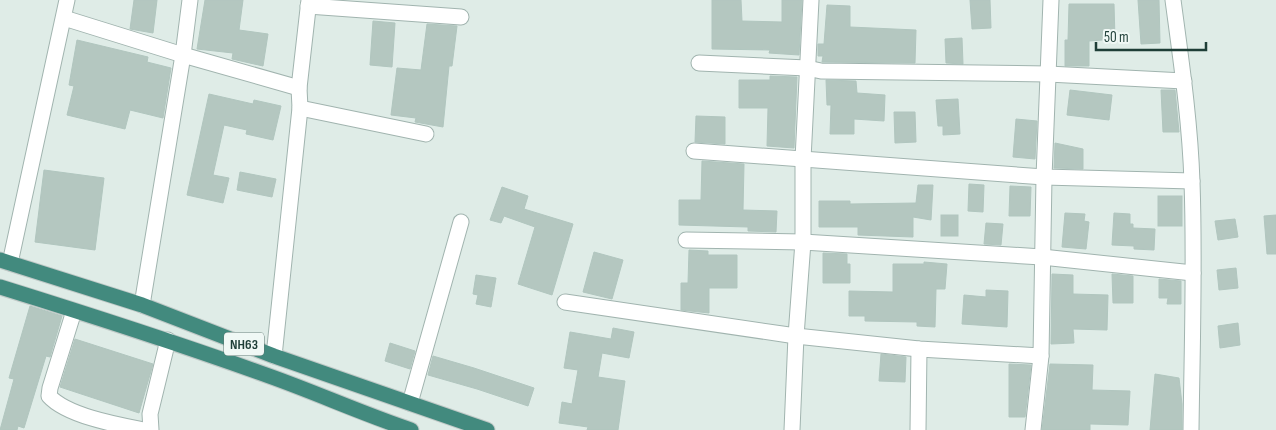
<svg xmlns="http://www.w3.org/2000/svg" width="1276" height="430" font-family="'Sofia Sans Condensed',sans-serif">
<rect width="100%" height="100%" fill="#dfece7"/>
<!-- building -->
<g fill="#b4c7c0" stroke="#b1c6bf">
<polygon points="134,0 157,0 153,33 130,29"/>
<polygon points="205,0 243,0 239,30 268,34 263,66 232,59 233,53 197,49"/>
<polygon points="712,0 741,0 742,21 782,22 782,0 802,0 799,55 769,53 770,50 712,49"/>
<polygon points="970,0 990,0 991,28 972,29"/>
<polygon points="1138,0 1159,0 1160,43 1141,44"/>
<polygon points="1069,4 1114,4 1115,39 1089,41 1089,66 1065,66 1065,40 1068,40"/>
<polygon points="827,5 850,6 850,27 916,30 915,63 822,62 823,56 818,56 818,44 824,44"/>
<polygon points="373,21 395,23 392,67 370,65"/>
<polygon points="427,24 457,26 452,66 449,66 443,127 415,122 416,118 391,115 397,68 421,70"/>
<polygon points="962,38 963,64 946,63 945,39"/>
<polygon points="77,40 148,57 147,62 171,68 163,118 130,110 125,129 67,115 74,86 69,85"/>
<polygon points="770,76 797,77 794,148 767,146 768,108 739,108 739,80 770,80"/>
<polygon points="826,80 856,81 857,93 885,95 884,121 854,119 854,134 830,134 831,105 827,105"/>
<polygon points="1070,90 1112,95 1109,120 1067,115"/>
<polygon points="1161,90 1175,90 1179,132 1163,132"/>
<polygon points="209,94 253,104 254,100 281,106 273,140 246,134 247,130 224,125 213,175 229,178 223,203 187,195"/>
<polygon points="958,99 960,134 943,135 943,126 938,126 936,100"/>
<polygon points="894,112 915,112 916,142 895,143"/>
<polygon points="696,116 725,117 725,144 695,142"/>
<polygon points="1016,119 1037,121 1035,159 1013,157"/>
<polygon points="1055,143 1083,149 1083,169 1054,168"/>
<polygon points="702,161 744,164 743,210 777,211 776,232 748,231 748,227 679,225 679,200 701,200"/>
<polygon points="44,170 104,178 95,250 35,242"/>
<polygon points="240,172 276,179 272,197 237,190"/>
<polygon points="969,184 984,185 983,212 968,211"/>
<polygon points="918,185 933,185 931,220 913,217 913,237 858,235 858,227 819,227 819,201 850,201 850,204 916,203"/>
<polygon points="1010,186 1031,187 1030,216 1009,216"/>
<polygon points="502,187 528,196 524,209 573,224 552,295 518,284 535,227 504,216 501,223 490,220"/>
<rect x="1158" y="196" width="24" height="30"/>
<polygon points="1065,213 1085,214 1084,221 1089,222 1086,249 1062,247"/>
<polygon points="1114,213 1130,214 1130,224 1133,224 1133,228 1155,229 1154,250 1134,249 1134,246 1112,245"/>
<rect x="941" y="215" width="17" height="21"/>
<polygon points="1276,215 1276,254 1267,254 1264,216"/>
<polygon points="1235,219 1238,237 1218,240 1215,221"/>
<polygon points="986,223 1003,224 1001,245 984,244"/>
<polygon points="689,250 708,251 708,255 737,255 737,288 709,288 709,313 681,310 681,283 688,283"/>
<polygon points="594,252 623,260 612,299 583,292"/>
<polygon points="823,253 847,254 847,264 850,264 850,283 823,283"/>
<polygon points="924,262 947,264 945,289 936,289 935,327 917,326 917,322 865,321 865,316 849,316 849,291 893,292 893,264 924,264"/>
<polygon points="1236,268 1238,288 1219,290 1217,270"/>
<polygon points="1052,274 1073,275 1073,294 1108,295 1107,330 1073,329 1074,343 1051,344"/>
<polygon points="1112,274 1133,276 1133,303 1113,303"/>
<polygon points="476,275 496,278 491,307 476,304 478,295 473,294"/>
<polygon points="1159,279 1181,281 1181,304 1167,304 1168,298 1159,298"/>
<polygon points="986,290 1008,291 1007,327 962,324 964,295 986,297"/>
<polygon points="30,306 62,316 50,357 46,356 24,428 18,426 17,430 0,430 14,379 9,378"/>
<polygon points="1238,323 1240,345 1220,348 1218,326"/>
<polygon points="613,328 634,332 629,358 602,353 598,377 625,381 618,430 587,430 588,427 559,423 562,402 572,404 578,370 564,368 570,332 611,339"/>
<polygon points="75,339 153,364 139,413 60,387"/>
<polygon points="390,343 415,351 410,369 385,361"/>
<polygon points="881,354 906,357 905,382 879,381"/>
<polygon points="433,356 474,368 534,388 528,406 477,389 428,375"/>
<polygon points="1009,364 1031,365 1025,417 1009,417"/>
<polygon points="1050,364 1093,365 1092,390 1130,391 1128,425 1090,424 1090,430 1042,430"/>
<polygon points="1155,374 1179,378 1182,404 1182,430 1150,430"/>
</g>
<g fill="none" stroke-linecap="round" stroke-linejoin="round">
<!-- minor casing -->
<g stroke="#a1b4af" stroke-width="17">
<g id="minor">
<path d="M 1173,0 C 1181,60 1190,121 1192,182 C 1195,265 1192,347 1191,430"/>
<polyline points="308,6 461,17"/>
<polyline points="64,18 183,55 299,88"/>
<polyline points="699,63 807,68 821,71 1048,74 1184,81"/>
<polyline points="300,108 426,134"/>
<polyline points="694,151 1044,177 1192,181"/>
<polyline points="686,240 803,242 1042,257 1193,273"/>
<polyline points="10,263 67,0"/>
<polyline points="565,302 796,336 919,349 1041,356"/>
<polyline points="142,305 183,55 190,0"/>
<path d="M 74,311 L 50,388 L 49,396 C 67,416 118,425 144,430"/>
<polyline points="410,403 461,222"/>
<polyline points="151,430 150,414 168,340"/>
<polyline points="792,430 796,336 803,242 803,159 811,0"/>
<polyline points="918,430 919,349"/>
<polyline points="1033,430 1041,356 1044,177 1051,0"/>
</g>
</g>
<!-- tertiary casing -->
<g stroke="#a1b4af" stroke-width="17">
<polyline id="tertiary" points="274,356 300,108 299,88 309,0"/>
</g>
<!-- trunk casing -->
<g stroke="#c0c9c7" stroke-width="17">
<g id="trunk">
<polyline points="0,260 142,305 274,356 487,430"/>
<path d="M 0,287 C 90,315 180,344 269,376 C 317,393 363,414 411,430"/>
</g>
</g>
<!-- minor -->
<use href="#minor" stroke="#fff" stroke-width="15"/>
<!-- tertiary -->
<use href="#tertiary" stroke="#fff" stroke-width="15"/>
<!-- trunk -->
<use href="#trunk" stroke="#428a7e" stroke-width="15"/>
</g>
<g text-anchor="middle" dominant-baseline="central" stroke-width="4" stroke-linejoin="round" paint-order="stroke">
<!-- shield labels -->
<rect fill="#f0f8f5" stroke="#5d7670" stroke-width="1" x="224" y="332.5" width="40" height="23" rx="4"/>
<g font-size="14" font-weight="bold" fill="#1e3e37">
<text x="244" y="344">NH63</text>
</g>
</g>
<!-- scale -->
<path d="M1096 42v8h110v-8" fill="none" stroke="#1e3e37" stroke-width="2.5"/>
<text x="1104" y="42" font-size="15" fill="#1e3e37" stroke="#f0f8f5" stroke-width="4" paint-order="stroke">50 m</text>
</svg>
